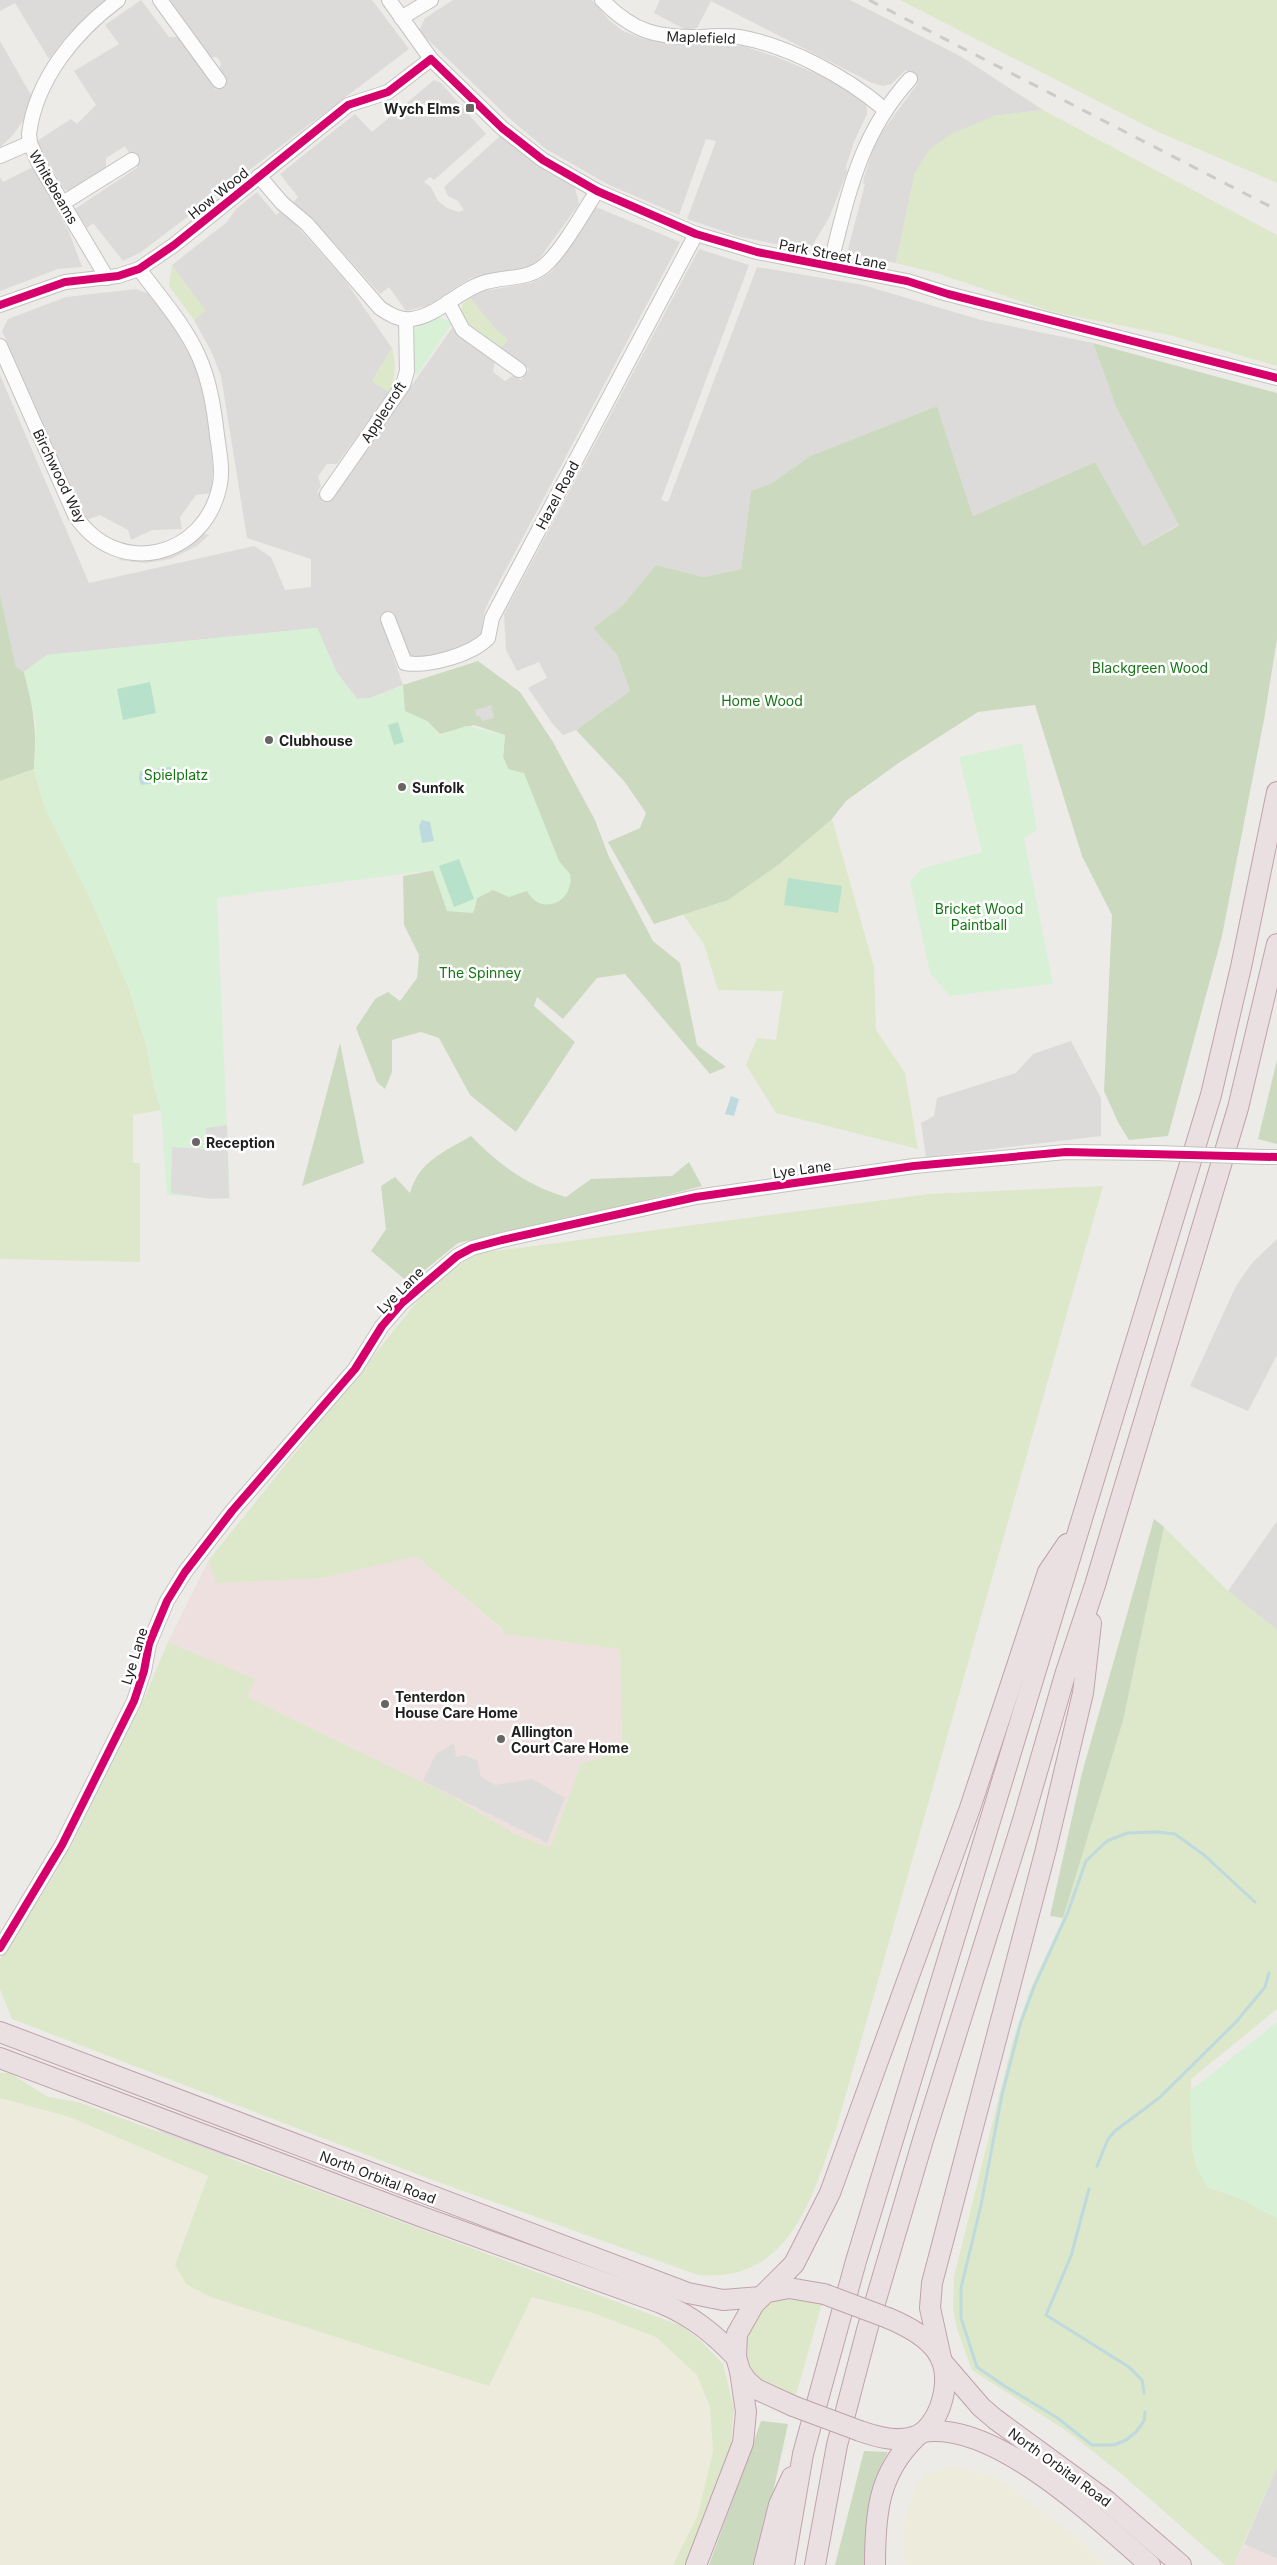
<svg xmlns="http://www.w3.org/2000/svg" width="1277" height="2565" font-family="Inter,sans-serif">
<rect width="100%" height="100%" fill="#edebe8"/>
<!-- residential -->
<g fill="#dcdbd9">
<polygon points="0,0 106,0 67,36 49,59 15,3 0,11"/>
<polygon points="141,0 169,37 178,37 216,90 226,83 219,71 221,63 217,57 211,57 170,0 372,0 409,49 141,252 123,261 93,223 87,228 75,209 138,167 125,146 106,158 106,169 80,186 68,191 64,189 40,149 37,141 71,119 77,124 96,105 74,71 119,44 105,25"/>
<polygon points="453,0 592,0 609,20 623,31 644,39 683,45 743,46 777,57 817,74 858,96 865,102 867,108 867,114 854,142 846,166 847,172 829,218 809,251 737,236 687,219 716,141 706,139 679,215 609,185 546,149 510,119 419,31 425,18"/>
<polygon points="660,0 850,0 962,57 1043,110 994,116 915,172 896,263 847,253 865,184 863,183 864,177 873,150 882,132 918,83 906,70 891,84 883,86 872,83 711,1 697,28 686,30 654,13"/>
<polygon points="0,41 32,97 25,118 13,135 0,147"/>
<polygon points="434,80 441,83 486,134 434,180 430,177 424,182 431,187 438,201 447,208 459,212 464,210 458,201 448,196 444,187 500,136 547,172 575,187 579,204 537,262 526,267 471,278 427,306 406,311 389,287 380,294 310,216 293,202 298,197 280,174 355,114 372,132"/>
<polygon points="33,167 69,232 82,267 58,269 0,291 0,177 3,182"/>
<polygon points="257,192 276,215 280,212 296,225 344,279 392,348 372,381 389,392 337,464 327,464 318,476 321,486 317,492 331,500 452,328 495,361 493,372 505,381 514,375 521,380 529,369 501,348 508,339 497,331 470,298 484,291 531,283 542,278 552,271 596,207 680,242 489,601 484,613 481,636 475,642 437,658 409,657 402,635 389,634 389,645 403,685 370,698 357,699 337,673 317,628 47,655 24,672 20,670 16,667 0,594 0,375 89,583 254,546 271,557 285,590 311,587 311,559 247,538 221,376 211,351 194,320 205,311 172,265 227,222 236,209"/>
<polygon points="699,249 749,265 661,500 668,502 757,267 863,285 981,320 1093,343 1116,407 1179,524 1143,546 1095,462 973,516 937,406 810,456 772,483 751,491 741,569 704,577 656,565 622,606 593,628 617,655 630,691 576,730 563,735 552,723 528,688 547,678 539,662 517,671 506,650 504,614"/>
<polygon points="136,289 150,294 178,334 190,356 200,379 206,407 213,468 211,493 196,495 180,517 182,529 152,530 131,540 128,530 100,515 86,520 2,331 8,319 66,297"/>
<polygon points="1071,1041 1101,1098 1101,1136 926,1157 921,1123 934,1116 937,1098 1016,1073 1033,1054"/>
<polygon points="1277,1239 1277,1355 1248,1411 1190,1386 1236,1286 1252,1263"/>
<polygon points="1277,1521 1277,1630 1228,1591"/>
<polygon points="1277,2467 1277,2559 1244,2544"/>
</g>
<!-- commercial -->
<g fill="#eee0df">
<polygon points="413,1557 418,1558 502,1630 504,1634 620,1649 622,1751 581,1764 550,1848 515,1834 453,1797 246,1697 254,1679 168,1642 208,1561 218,1583 322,1578"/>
<polygon points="1244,2544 1277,2559 1277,2565 1234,2565"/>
</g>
<!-- farmland -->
<g fill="#edecdc">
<polygon points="0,2098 70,2117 208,2176 175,2265 378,2349 489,2386 532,2297 593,2313 656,2337 697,2375 710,2407 713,2451 698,2515 673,2565 0,2565"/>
<polygon points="950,2467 978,2471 1004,2483 1076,2536 1105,2565 905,2565 902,2544 905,2517 916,2485 927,2473"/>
</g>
<!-- grass -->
<g fill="#dce8c9">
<polygon points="900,0 1277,0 1277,183 1156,131"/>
<polygon points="1043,110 1277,235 1277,366 1169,335 1053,312 936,273 896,263 915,172 930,149 953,133 994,116"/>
<polygon points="172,265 206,311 194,320 169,286"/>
<path d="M 470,298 L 497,331 L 508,339 L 501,348 C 490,340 442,314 470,298 Z"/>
<path d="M 392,348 C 396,362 396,380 389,392 L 372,381 Z"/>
<polygon points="34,769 44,806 92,902 129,989 147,1048 154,1087 161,1110 133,1115 133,1163 140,1163 140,1262 0,1259 0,781"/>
<polygon points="832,819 874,967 876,1030 905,1073 918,1149 776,1113 746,1065 757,1038 776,1040 783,991 718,990 704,944 674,902"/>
<path d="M 1103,1186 L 836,2129 C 812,2198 790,2283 698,2275 L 430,2179 L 12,2019 L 0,1989 L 0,1959 L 55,1874 L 143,1701 L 168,1642 L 255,1679 L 247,1697 L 453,1797 L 515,1834 L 550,1848 L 581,1764 L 622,1750 L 620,1649 L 504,1634 L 502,1629 L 418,1558 L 413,1557 L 322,1578 L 217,1583 L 208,1561 L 437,1277 L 480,1253 L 929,1194 Z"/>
<polygon points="1164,1527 1228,1591 1277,1630 1277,2009 1191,2079 1192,2149 1207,2187 1237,2197 1277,2218 1277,2467 1234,2565 1225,2565 1125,2477 1068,2432 972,2370 957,2329 953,2308 954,2277 1014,2036 1030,1990 1063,1918 1123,1721"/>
<polygon points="0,2073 10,2073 48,2097 78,2102 682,2326 702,2342 723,2364 734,2408 731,2445 688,2565 673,2565 698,2515 713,2451 710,2407 697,2375 656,2337 593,2313 532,2297 489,2386 211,2297 186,2284 175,2265 208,2176 70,2117 0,2098"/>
<path d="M 780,2297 L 823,2300 L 796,2395 C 785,2392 774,2389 764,2382 C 730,2356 747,2312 780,2297 Z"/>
</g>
<!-- forest -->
<g fill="#cbdabf">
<polygon points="1093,343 1277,393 1277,639 1264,720 1222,936 1168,1136 1129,1140 1119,1124 1104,1091 1112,915 1082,856 1035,705 978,712 900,762 846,801 832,819 778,865 728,900 654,924 608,842 640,828 646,813 624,781 576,730 630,691 617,655 593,628 622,606 656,565 704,577 741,569 751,491 772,483 810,456 937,406 973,516 1095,462 1143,546 1179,525 1116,407"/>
<path d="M 0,594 L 16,667 L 24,672 C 34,709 37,730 34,769 L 0,781 Z"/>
<polygon points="478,661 520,692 553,742 595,820 609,857 653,941 680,963 697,1045 726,1067 710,1074 625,974 597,978 563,1019 537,997 534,1006 575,1042 516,1132 470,1095 439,1038 421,1032 392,1040 392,1072 385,1089 377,1082 356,1028 375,999 388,992 400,1001 417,978 419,955 404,925 403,876 435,870 449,908 474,911 477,898 494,889 508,769 503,757 505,735 474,725 440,734 427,721 405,719 398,707 403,685"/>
<polygon points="340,1043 364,1163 302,1186"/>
<polygon points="1277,1060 1277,1144 1258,1139"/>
<path d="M 471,1136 C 498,1164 529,1187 566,1197 L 591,1179 L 672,1176 L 689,1162 L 702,1186 L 617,1208 L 458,1243 L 409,1283 L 371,1251 L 386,1229 L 381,1186 L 395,1177 L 410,1193 C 419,1161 444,1152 471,1136 Z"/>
<polygon points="1154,1519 1164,1527 1123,1721 1063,1918 1050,1916 1082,1773"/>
<polygon points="761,2421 788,2424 757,2565 709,2565"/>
<path d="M 864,2451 L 888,2452 C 868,2486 867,2526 864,2565 L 835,2565 Z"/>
</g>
<!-- park -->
<g fill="#d8f1d6">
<path d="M 437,317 L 449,321 L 451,325 L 417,375 C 411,367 406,341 413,332 C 418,326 430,321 437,317 Z"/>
<path d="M 317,628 L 337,673 L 357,699 L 371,698 L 403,685 L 405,711 L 427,721 L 440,735 L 466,726 L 505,735 L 503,757 L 508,769 L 524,773 L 559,861 L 570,874 C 575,902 541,917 527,891 L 509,897 L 493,890 L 477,898 L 473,913 L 447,911 L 433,870 L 217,898 L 230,1199 L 167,1195 L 161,1110 L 154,1087 L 147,1048 L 129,989 L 92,902 L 44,806 L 34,769 L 36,722 L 24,672 L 47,655 Z"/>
<polygon points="1022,743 1037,830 1024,838 1053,984 950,996 930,973 910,881 921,869 982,852 959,757"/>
<polygon points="1277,2022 1277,2218 1237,2197 1207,2187 1196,2166 1192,2149 1190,2091"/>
</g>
<!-- pitch -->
<g fill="#b7e1cb">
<polygon points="150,682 156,713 123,720 117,689"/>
<polygon points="398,722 404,742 394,745 388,725"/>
<polygon points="459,859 474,899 454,907 439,866"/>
<polygon points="788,878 842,886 838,913 784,905"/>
</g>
<!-- parking -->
<g fill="#dddcdb">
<polygon points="201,533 209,535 197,546 171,559 146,563 119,560 122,554"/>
<polygon points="491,705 494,718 482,721 480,716 477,717 475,710"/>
<polygon points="227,1125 229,1198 211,1199 171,1193 172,1147 205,1149 206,1128"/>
<polygon points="454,1743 456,1757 464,1755 477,1760 481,1777 495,1785 532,1779 565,1798 547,1843 423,1781 436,1754"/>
<polygon points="142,2118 254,2160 227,2157 162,2133"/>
</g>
<!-- water -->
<g fill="#bedade">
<polygon points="170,767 174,771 172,781 141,785 139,779 140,771"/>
<polygon points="422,820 430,822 434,841 422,843 419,826"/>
<polygon points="731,1096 739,1099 734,1116 725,1114"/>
</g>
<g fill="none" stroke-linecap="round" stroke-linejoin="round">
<!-- stream -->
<g stroke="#bedade" stroke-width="3">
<polyline points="1097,2166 1108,2139 1115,2131 1159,2098 1236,2022 1265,1987 1269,1973"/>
<polyline points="1089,2189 1071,2256 1046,2315 1129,2367 1142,2380 1144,2393"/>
<polyline points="1145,2412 1144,2421 1136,2432 1126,2440 1114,2445 1092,2445 1056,2417 1003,2385 977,2367 961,2318 961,2288 981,2205 1002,2095 1021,2022 1034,1987 1068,1912 1086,1861 1107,1841 1127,1833 1157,1832 1175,1834 1204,1855 1255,1902"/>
</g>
<!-- minor casing -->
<g stroke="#c4c3c2" stroke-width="16">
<g id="minor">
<polyline points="160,0 219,81"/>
<polyline points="389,0 431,59 502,128 543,160 597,191 696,234 757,252 907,281 948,294 1277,378"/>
<path d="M 602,0 C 633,32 657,38 701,37 C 713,36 726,35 739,37 C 787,45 847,77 884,109"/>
<polyline points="401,18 431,0"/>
<polyline points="0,156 30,143"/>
<path d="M 259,176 L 282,203 L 307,224 L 380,308 C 389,314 400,321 412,319 C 439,315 460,289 486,282 C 507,276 527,280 544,266 C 562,251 584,211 597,191"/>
<polyline points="63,203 132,160"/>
<path d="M 830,266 C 848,195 859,135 910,79"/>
<path d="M 107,278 L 38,162 L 30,143 L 29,134 C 36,79 75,32 118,0"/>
<polyline points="448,302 463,330 519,370"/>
<polyline points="0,305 65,282 118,276 139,269 174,245 348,105 388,92 431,59"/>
<path d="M 0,346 L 75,515 C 116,579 206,559 220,484 C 223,468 219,451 217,435 C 214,409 210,382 199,357 C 185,325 160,297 139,269"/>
<polyline points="327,494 403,385 407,371 406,320"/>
<path d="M 388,619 L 405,663 C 428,667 471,655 488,638 L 492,618 L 696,234"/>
<polyline points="1262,1157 1277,1157"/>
<polyline points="0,1948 62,1845 134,1701 144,1671 149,1644 167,1601 185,1572 232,1511 355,1369 382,1326 402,1303 457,1256 472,1248 502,1240 696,1197 914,1166 1066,1152 1157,1153"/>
</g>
</g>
<!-- highway casing -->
<g stroke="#c0a1ad" stroke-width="22">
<g id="highway">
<polyline points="0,2032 688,2293 723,2300 761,2297"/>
<path d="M 0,2058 L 425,2218 L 661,2303 C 692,2316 713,2333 736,2357"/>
<polyline points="768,2292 789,2288 824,2294"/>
<polyline points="941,2358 930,2308 932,2283 1046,1849 1083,1693 1091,1623"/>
<polyline points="944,2364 981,2407 995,2419 1107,2501 1181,2565"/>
<polyline points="793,2406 756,2389 747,2381 740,2371 736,2357 737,2334 754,2304 794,2264 830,2193 970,1808 1048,1572 1067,1544"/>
<path d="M 860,2431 C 877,2437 898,2443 916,2436 C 927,2432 936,2418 940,2407 C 957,2358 931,2336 888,2318"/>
<path d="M 923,2432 C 995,2420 1098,2520 1150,2565"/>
<polyline points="696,2565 743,2443 746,2412 740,2371"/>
<polyline points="764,2565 779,2505 792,2477"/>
<polyline points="784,2565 803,2454 856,2261 1211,1095 1241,967 1277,792"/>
<polyline points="815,2565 837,2445 867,2330 923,2140 1023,1820 1065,1675 1095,1585 1238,1108 1277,944"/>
<path d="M 875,2565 C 875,2514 878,2474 916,2437"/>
</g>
</g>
<!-- minor -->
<use href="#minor" stroke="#fcfcfc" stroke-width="14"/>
<!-- highway -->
<use href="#highway" stroke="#eae0e2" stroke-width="20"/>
<!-- rail -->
<polyline stroke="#cbcbca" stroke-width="3" stroke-dasharray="10 10" stroke-linecap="butt" points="869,0 1277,210"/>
<!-- minor-bridge casing -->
<g stroke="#c4c3c2" stroke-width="16" stroke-linecap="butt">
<polyline id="minor-bridge" points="1157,1153 1262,1157"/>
</g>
<!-- highway-bridge casing -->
<g stroke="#c0a1ad" stroke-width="22" stroke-linecap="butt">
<g id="highway-bridge">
<polyline points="824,2294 888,2318"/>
<polyline points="793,2406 860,2431"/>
</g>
</g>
<!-- minor-bridge -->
<use href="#minor-bridge" stroke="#fcfcfc" stroke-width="14"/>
<!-- highway-bridge -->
<use href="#highway-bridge" stroke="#eae0e2" stroke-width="20"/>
<!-- cycleway casing -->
<g stroke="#fff" stroke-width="11">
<g id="cycleway">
<polyline points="0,305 65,282 118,276 139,269 174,245 348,105 388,92 431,59 502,128 543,160 597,191 696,234 757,252 907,281 948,294 1277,378"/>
<polyline points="0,1948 62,1845 134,1701 144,1671 149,1644 167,1601 185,1572 232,1511 355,1369 382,1326 402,1303 457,1256 472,1248 502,1240 696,1197 914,1166 1066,1152 1277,1157"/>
</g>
</g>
<!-- cycleway -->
<use href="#cycleway" stroke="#d6006c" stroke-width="8"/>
</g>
<!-- markers -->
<g fill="#676665" stroke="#fff" stroke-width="2">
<rect x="465" y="103" width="10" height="10" rx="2.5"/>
<circle cx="269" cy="740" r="5"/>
<circle cx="402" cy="787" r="5"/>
<circle cx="196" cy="1142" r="5"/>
<circle cx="385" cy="1704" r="5"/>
<circle cx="501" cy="1739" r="5"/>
</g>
<g text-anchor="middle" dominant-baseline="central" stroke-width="5" stroke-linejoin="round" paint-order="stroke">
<!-- street labels -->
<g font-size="14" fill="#1f1f1f" stroke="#fff">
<text transform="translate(701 37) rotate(2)">Maplefield</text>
<text transform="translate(54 187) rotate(60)">Whitebeams</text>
<text transform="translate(218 193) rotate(-39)">How Wood</text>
<text transform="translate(833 254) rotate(11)">Park Street Lane</text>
<text transform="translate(383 412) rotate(-57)">Applecroft</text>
<text transform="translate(60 476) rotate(64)">Birchwood Way</text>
<text transform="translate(557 495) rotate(-62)">Hazel Road</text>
<text transform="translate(802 1169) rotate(-8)">Lye Lane</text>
<text transform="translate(400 1290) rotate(-45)">Lye Lane</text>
<text transform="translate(134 1656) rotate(-73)">Lye Lane</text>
<text transform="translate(378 2177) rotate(21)">North Orbital Road</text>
<text transform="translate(1060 2467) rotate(36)">North Orbital Road</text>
</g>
<!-- poi labels -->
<g font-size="14" font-weight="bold" fill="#1f1f1f" stroke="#fff" text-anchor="start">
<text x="460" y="108" text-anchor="end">Wych Elms</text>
<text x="279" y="740">Clubhouse</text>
<text x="412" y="787">Sunfolk</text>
<text x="206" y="1142">Reception</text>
<text x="395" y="1696">Tenterdon<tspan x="395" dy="16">House Care Home</tspan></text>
<text x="511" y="1731">Allington<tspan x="511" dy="16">Court Care Home</tspan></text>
</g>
<!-- park labels -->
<g font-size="14" fill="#147713" stroke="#fff">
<text x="1150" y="667">Blackgreen Wood</text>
<text x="762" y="700">Home Wood</text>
<text x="176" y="774">Spielplatz</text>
<text x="979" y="908">Bricket Wood<tspan x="979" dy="16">Paintball</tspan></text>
<text x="480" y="972">The Spinney</text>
</g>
</g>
</svg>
